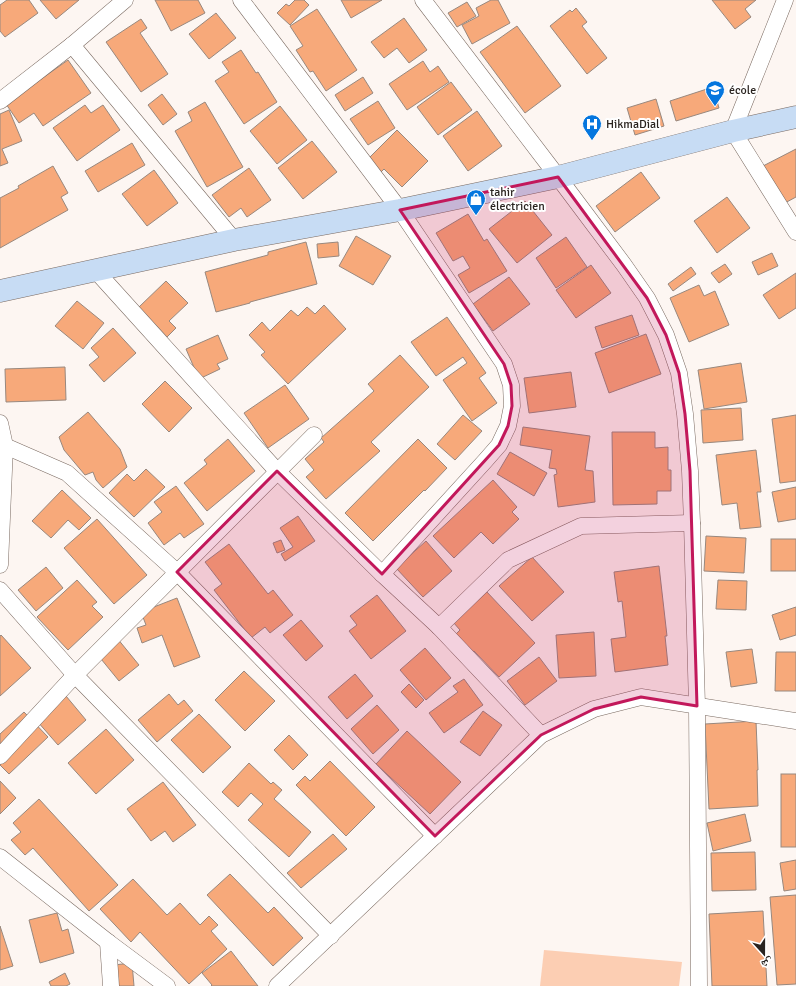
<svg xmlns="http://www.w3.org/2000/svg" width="796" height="986" font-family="Signika,'Noto Naskh Arabic',sans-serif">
<rect width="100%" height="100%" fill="#fdf6f2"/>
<!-- green -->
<polygon fill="#fcceb3" points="544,950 682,962 679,986 540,986"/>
<!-- building -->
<g fill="#f7a97a" stroke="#98887e">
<polygon points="7,0 29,0 38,13 5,37 0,31 0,5"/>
<polygon points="40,0 79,0 56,19"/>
<polygon points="155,0 198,0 205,13 171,31"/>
<polygon points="295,0 304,0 309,5 290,25 277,13 286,4 289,6"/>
<polygon points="341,0 382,0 351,18"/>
<polygon points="491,0 498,0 510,23 472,44 462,25 479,16 476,8"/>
<polygon points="712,0 756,0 745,9 751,17 735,29"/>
<polygon points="467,2 476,16 457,27 448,13"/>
<polygon points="576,8 587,22 582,26 607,58 587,74 550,26 570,10 572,12"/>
<polygon points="317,9 357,70 326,91 313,71 310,72 296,50 303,46 290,26"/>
<polygon points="216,13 236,38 209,59 189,34"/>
<polygon points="404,18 427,50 409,63 397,48 384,58 371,42"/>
<polygon points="141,19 147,28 140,33 168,74 141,92 106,42"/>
<polygon points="517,26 561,86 525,113 480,52"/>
<polygon points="241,50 256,73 258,72 277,102 244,124 215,81 229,72 222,62"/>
<polygon points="68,60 91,93 43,126 34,113 19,123 6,104"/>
<polygon points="423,61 430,72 438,66 449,82 407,110 389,84"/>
<polygon points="363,77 373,93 345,111 335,95"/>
<polygon points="451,82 472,110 438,135 417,107"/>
<polygon points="713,87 719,108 676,121 670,101"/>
<polygon points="162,94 177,114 163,125 148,105"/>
<polygon points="656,99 664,126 635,135 627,108"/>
<polygon points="378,101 395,128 368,145 350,119"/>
<polygon points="205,102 243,167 207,187 175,131 192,121 188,112"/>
<polygon points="85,105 91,113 103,105 120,130 77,161 53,128"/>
<polygon points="280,106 307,140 277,164 250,131"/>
<polygon points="9,110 22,141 2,149 8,163 0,166 0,114"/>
<polygon points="477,111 502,146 468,171 443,136"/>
<polygon points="397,130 428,161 402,187 384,169 379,174 366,161"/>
<polygon points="312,141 337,172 303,199 278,168"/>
<polygon points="132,143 145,165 98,192 85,171"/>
<polygon points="796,149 796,197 783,204 763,166"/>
<polygon points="53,166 68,193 61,197 68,210 0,248 0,198 19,188 18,186"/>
<polygon points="249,168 271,200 247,217 241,208 229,217 212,195"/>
<polygon points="154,170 178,203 147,226 122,194"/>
<polygon points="641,172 660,198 615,232 596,206"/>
<polygon points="727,197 750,228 717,253 694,221"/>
<polygon points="525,201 552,235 517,263 489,229"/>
<polygon points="468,214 484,241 487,239 507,271 469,293 458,275 470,268 463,256 453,261 436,233"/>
<polygon points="356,236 391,256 373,285 339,266"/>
<polygon points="566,237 587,267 556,288 536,258"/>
<polygon points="306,242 317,284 250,302 250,303 216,312 205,272 268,255 268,252"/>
<polygon points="338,242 339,256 318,258 317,244"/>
<polygon points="772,253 778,266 758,275 752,262"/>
<polygon points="725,264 732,274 719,283 711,273"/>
<polygon points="591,265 611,293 576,318 556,290"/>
<polygon points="691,267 696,274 673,291 668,284"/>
<polygon points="796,273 796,308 779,319 763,295"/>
<polygon points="509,277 530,304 493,331 473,304"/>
<polygon points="166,281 188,303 169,321 176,328 167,337 139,307"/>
<polygon points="699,285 704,296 715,291 729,325 689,342 670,298"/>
<polygon points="77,301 104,323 83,349 55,326"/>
<polygon points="324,305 346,329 288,384 261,355 265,352 249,335 262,322 270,331 291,310 298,316 307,307 315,314"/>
<polygon points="632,315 639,335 602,348 595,327"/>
<polygon points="447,317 486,373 479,378 497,403 472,421 443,380 467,363 463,357 436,376 411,342"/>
<polygon points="113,328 136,353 104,382 89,365 99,357 91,348"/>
<polygon points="646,334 661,374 609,393 595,353"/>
<polygon points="218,335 228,359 217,364 220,369 199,379 186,349"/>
<polygon points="400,355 429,387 371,442 380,451 326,499 306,477 314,470 305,459 324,442 321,438 374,391 368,384"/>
<polygon points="741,363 747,402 704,409 698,370"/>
<polygon points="65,367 66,400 6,402 5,369"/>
<polygon points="571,372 576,407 529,413 524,378"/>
<polygon points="165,381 192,408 169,432 142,404"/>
<polygon points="285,385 309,419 268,448 244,413"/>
<polygon points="741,408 743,440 703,443 701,410"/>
<polygon points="88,412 120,449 127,467 103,488 96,480 93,472 85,475 64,450 59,437"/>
<polygon points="463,415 482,431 455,460 437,444"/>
<polygon points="796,415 796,481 780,483 772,419"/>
<polygon points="523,427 590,436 585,470 593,471 595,502 558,507 554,475 557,474 556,469 549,468 552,450 520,445"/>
<polygon points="612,432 655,432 655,448 668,447 668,470 671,470 671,491 657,491 657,504 613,505"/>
<polygon points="228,439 255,471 207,511 184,483 207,464 204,460"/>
<polygon points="418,439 447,468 425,491 424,490 373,541 345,513"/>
<polygon points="756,450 761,492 757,492 761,527 740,529 737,503 722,505 716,455"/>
<polygon points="510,452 547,473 534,496 497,474"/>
<polygon points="146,469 165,487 134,517 109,493 127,474 134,481"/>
<polygon points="493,480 517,507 512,512 519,519 493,544 481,532 454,558 433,536"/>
<polygon points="176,486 204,524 184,538 180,533 164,545 148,523 162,512 154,502"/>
<polygon points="796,487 796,519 778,522 772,492"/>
<polygon points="62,490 91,518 79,530 68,520 51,538 32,521"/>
<polygon points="298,516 315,541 285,561 281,554 293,547 280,528"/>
<polygon points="97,519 147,575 114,604 64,548"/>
<polygon points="706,536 746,538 744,573 704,571"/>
<rect x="771" y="539" width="25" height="32"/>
<polygon points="281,540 285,550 277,553 273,543"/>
<polygon points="426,541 452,571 423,597 396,568"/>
<polygon points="229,544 268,594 273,590 293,615 270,633 265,627 251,638 214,590 222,584 205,562"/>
<polygon points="532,557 564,592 532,621 499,586"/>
<polygon points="659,566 667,636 665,636 668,665 615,672 611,639 626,637 622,601 618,602 614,572"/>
<polygon points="46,567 63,588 36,611 18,590"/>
<polygon points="77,580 97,602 92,606 103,617 68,650 37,617"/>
<polygon points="718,580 747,581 746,610 716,609"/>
<polygon points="486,591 535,643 499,677 474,651 469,655 452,638 460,630 453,622"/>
<polygon points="377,595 406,631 371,659 349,631 357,625 350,616"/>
<polygon points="177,598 200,657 174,667 162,635 142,643 137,628 146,625 141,612"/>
<polygon points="796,607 796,635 780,640 772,615"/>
<polygon points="301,620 323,646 306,661 283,635"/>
<polygon points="594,632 596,676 559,678 556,635"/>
<polygon points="1,635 31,668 0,696 0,636"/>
<polygon points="117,638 139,665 119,681 97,654"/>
<polygon points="425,648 451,678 426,700 400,670"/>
<polygon points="752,649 757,683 731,687 726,652"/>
<polygon points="776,652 796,652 796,691 775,691"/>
<polygon points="539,657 557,681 525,705 507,681"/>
<polygon points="244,671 275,701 245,731 215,700"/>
<polygon points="355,674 373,696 347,719 328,697"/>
<polygon points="464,679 483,705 444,733 429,713 458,692 453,686"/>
<polygon points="409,684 424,700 416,708 401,692"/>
<polygon points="169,694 178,705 184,700 193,711 157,742 138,720"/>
<polygon points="66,696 86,720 58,745 37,721"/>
<polygon points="377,705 399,730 373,754 351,729"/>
<polygon points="483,711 502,725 480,756 460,742"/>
<polygon points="24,712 48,737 9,774 0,765 0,734"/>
<polygon points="199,714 231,747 203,773 171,740"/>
<polygon points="756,721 758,770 757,770 758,806 709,809 705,724"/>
<polygon points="106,729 134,760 96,794 68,763"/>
<polygon points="407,731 461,782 430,814 376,764"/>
<polygon points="289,735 308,755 293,770 274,750"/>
<polygon points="330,761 375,807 346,836 296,785 305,776 310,781"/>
<polygon points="249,763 271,784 273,782 282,790 274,799 311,832 289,857 248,820 263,804 251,793 238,807 222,792"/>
<rect x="781" y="774" width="15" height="73"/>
<polygon points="0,781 16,798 0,814"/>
<polygon points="163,782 196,825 173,842 165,831 151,841 127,809"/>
<polygon points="39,799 118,885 89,911 33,848 25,855 11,840 21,832 13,823"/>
<polygon points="745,814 751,841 713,851 707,823"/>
<polygon points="333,834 347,849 301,888 287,873"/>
<polygon points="755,852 756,890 712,891 711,853"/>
<polygon points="796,860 796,889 784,891 780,863"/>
<polygon points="230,874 268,913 274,907 303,938 273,966 207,895"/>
<polygon points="133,879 167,915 180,903 200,925 209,916 218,925 211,931 227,949 189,984 140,932 131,942 100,909"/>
<polygon points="796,895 796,984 777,985 770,897"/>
<polygon points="763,911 767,986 712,986 709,914"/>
<polygon points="57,913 62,931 68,929 74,953 40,963 29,920"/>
<polygon points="0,926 13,966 0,970"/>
<polygon points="231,951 258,986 211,986 212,985 202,973"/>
<polygon points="132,963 134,986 105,986 104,966"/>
<polygon points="65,973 70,984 66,986 51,986 49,982"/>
</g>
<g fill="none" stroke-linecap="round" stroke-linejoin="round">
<!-- street casing -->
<g stroke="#7a6a61" stroke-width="17">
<g id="street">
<polyline points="241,0 400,210 504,364 511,385 512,406 508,426 499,445 485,461 382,574"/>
<polyline points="423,0 558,177 624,265 647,298 666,335 679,373 685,414 690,471 692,523 697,706 699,986"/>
<polyline points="785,0 733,131 796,232"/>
<polyline points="72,45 234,240"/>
<polyline points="0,101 72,45 125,0"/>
<polyline points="96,271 277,471 382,574 439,627 541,735"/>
<polyline points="0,423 5,446 0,565"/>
<polyline points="5,446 67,473 177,572 435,836"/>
<polyline points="0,590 75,675 331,936"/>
<polyline points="439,627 508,560 581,526 692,523"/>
<polyline points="0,756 75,675 314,435"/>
<polyline points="0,857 108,942 167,986"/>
<polyline points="108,942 111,986"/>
<polyline points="277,986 541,735 594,709 641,697 796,721"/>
</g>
</g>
<!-- secondary casing -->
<g stroke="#7a6a61" stroke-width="23">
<polyline id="secondary" points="0,291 234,240 400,210 558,177 733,131 796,117"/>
</g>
<!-- street -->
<use href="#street" stroke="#fff" stroke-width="16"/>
<!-- secondary -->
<use href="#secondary" stroke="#c7dcf4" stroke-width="22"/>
</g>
<!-- marked area -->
<path fill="#c2185b" fill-opacity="0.2" stroke="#c2185b" stroke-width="3" stroke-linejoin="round" d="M 558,177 L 647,298 L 666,335 L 679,373 L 685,414 L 690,471 L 697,706 L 641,697 L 594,709 L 541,735 L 435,836 L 177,572 L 277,471 L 382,574 L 499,445 L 508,426 L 512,406 L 511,385 L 504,364 L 400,210 Z"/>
<!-- icons -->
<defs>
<g id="school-pin" transform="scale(1)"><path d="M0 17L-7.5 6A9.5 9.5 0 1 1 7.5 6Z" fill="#0576de" stroke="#fff"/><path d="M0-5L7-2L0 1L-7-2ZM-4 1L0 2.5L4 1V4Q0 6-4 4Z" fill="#fff"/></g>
<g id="hospital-pin" transform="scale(1)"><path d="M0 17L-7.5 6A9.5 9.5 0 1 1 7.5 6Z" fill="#0576de" stroke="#fff"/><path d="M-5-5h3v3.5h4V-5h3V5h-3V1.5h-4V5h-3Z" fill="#fff"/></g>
<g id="shop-pin" transform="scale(1)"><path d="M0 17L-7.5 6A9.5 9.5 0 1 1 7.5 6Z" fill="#0576de" stroke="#fff"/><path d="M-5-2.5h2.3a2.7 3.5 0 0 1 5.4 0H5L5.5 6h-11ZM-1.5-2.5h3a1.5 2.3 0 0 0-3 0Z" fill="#fff"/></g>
</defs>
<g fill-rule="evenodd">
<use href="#school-pin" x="715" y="90"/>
<use href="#hospital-pin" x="592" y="124"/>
<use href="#shop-pin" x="476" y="199"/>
</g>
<g text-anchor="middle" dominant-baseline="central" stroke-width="4" stroke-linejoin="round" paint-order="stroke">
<!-- poi labels -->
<g font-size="12" fill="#29231f" stroke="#fff" text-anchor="start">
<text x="729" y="90">école</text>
<text x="606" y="124">HikmaDial</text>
<text x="490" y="192">tahir<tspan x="490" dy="14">électricien</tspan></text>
</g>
</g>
<!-- north arrow -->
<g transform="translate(764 954) rotate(159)" stroke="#ffffff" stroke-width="3" paint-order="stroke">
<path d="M0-3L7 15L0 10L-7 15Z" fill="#29231f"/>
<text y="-6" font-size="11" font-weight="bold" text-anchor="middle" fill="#29231f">ش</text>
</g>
</svg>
